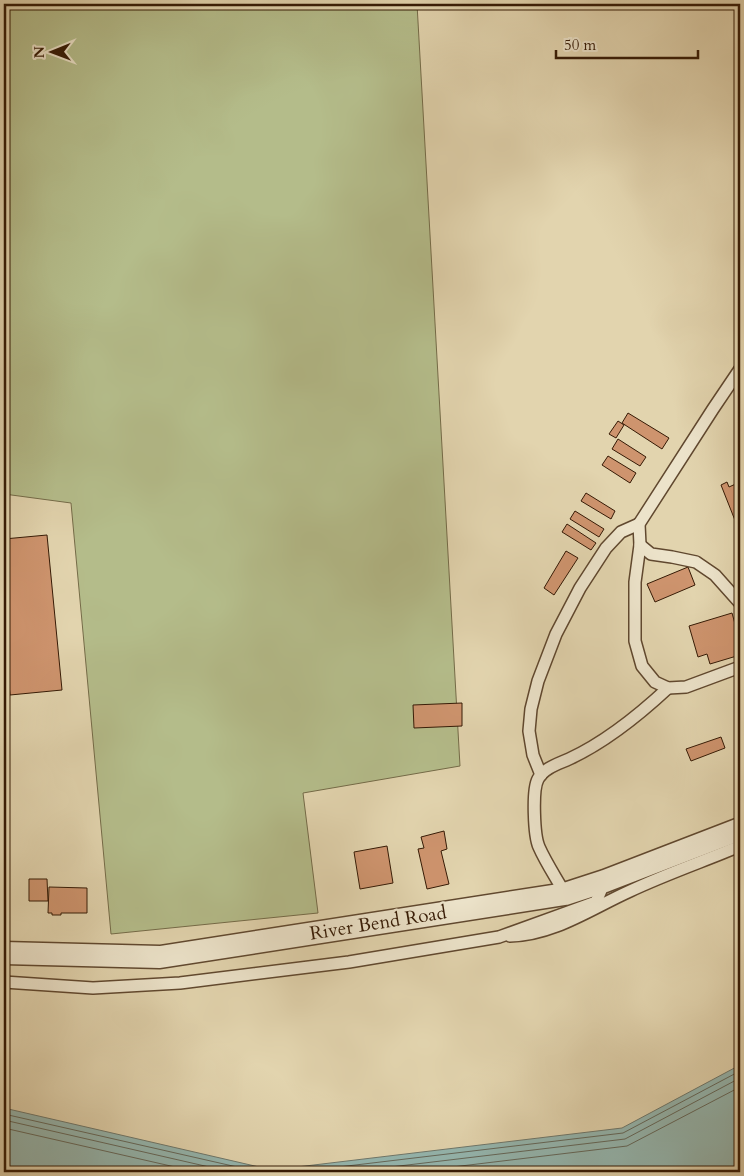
<svg xmlns="http://www.w3.org/2000/svg" width="744" height="1176" font-family="Cardo,serif">
<rect width="100%" height="100%" fill="#e2d4ae"/>
<filter id="stains"><feTurbulence type="fractalNoise" baseFrequency=".004" numOctaves="4"/><feColorMatrix values="0 0 0 0 .2 0 0 0 0 .09 0 0 0 0 .02 0 0 0 .5 -.17"/></filter>
<radialGradient id="worn" r=".72"><stop offset=".6" stop-color="#630" stop-opacity="0"/><stop offset="1" stop-color="#630" stop-opacity=".3"/></radialGradient>
<!-- green -->
<polygon fill="#b4bc8a" stroke="#746b48" points="4,4 417,4 460,766 303,793 318,913 111,934 71,503 4,494"/>
<!-- water -->
<polygon fill="#95b7b0" stroke="#6f786c" points="740,1065 740,1172 4,1172 4,1108 272,1170 622,1128"/>
<g fill="none" stroke-linecap="round" stroke-linejoin="round">
<!-- shore -->
<g stroke="#65685a" stroke-width="1">
<polyline points="4,1114 259,1172"/>
<polyline points="4,1120 231,1172"/>
<polyline points="4,1128 197,1172"/>
<polyline points="297,1172 623,1133 740,1071"/>
<polyline points="349,1172 625,1139 740,1078"/>
<polyline points="411,1172 627,1146 740,1087"/>
</g>
</g>
<!-- building -->
<g fill="#ce946e" stroke="#351a05">
<polygon points="628,413 669,438 662,449 622,423"/>
<polygon points="618,421 624,425 616,438 609,434"/>
<polygon points="618,439 646,457 640,466 612,449"/>
<polygon points="608,456 636,473 630,483 602,465"/>
<polygon points="727,482 729,487 740,482 740,533 721,485"/>
<polygon points="586,493 615,511 611,519 581,501"/>
<polygon points="575,511 604,529 599,537 570,519"/>
<polygon points="567,524 596,543 591,550 562,532"/>
<polygon points="47,535 62,690 10,695 4,629 4,539"/>
<polygon points="566,551 578,558 554,595 544,588"/>
<polygon points="688,567 695,585 655,602 647,584"/>
<polygon points="732,613 740,642 740,655 710,664 707,654 698,657 689,626"/>
<polygon points="462,703 462,726 414,728 413,705"/>
<polygon points="721,737 725,748 691,761 686,749"/>
<polygon points="444,831 447,849 441,851 449,884 427,889 418,849 424,848 421,837"/>
<polygon points="387,846 393,883 360,889 354,852"/>
<polygon points="29,879 47,879 48,901 29,901"/>
<polygon points="49,887 87,888 87,913 61,913 61,915 52,915 52,913 48,913"/>
</g>
<g fill="none" stroke-linecap="round" stroke-linejoin="round">
<!-- service casing -->
<g stroke="#60482f" stroke-width="14">
<g id="service">
<polyline points="740,369 713,409 639,524 640,545 635,582 635,641 642,666 655,682 668,688 686,687 740,667"/>
<polyline points="640,545 651,554 672,557 696,562 715,575 740,603"/>
<polyline points="541,775 533,755 529,731 531,709 538,681 556,634 580,588 606,548 621,532 639,524"/>
<path d="M 565,894 C 557,879 546,863 539,847 C 534,836 532,790 538,779 C 544,768 558,764 569,759 C 606,742 639,715 668,688"/>
<path d="M 510,936 C 554,935 592,908 630,891 C 666,874 704,861 740,846"/>
<polyline points="4,982 93,988 180,983 349,962 499,937 596,902 605,881"/>
</g>
</g>
<!-- minor casing -->
<g stroke="#60482f" stroke-width="25">
<polyline id="minor" points="4,953 160,957 565,894 605,881 740,829"/>
</g>
<!-- service -->
<use href="#service" stroke="#ece3ca" stroke-width="11"/>
<!-- minor -->
<use href="#minor" stroke="#ece3ca" stroke-width="22"/>
</g>
<g text-anchor="middle" dominant-baseline="central" stroke-width="4.5" stroke-linejoin="round" paint-order="stroke">
<!-- street labels -->
<g font-size="19" fill="#351a05" stroke="#ece3ca">
<text transform="translate(378 923) rotate(-9)">River Bend Road</text>
</g>
</g>
<!-- margin -->
<rect width="744" height="1176" fill="none" stroke="#e2d4ae" stroke-width="20"/>
<rect x="5" y="5" width="734" height="1166" fill="none" stroke="#351a05" stroke-width="2.5"/>
<rect x="10" y="10" width="724" height="1156" fill="none" stroke="#351a05"/>
<!-- north arrow -->
<g transform="translate(52 52) rotate(269)" stroke="#ece3ca" stroke-width="4" paint-order="stroke">
<path d="M0-4L9 19L0 12L-9 19Z" fill="#351a05"/>
<text y="-8" font-size="14" font-weight="bold" text-anchor="middle" fill="#351a05">N</text>
</g>
<!-- scale -->
<path d="M556 50v8h142v-8" fill="none" stroke="#351a05" stroke-width="2.5"/>
<text x="564" y="50" font-size="15" fill="#351a05" stroke="#ece3ca" stroke-width="4" paint-order="stroke">50 m</text>
<rect width="100%" height="100%" filter="url(#stains)"/>
<rect width="100%" height="100%" fill="url(#worn)"/>
</svg>
